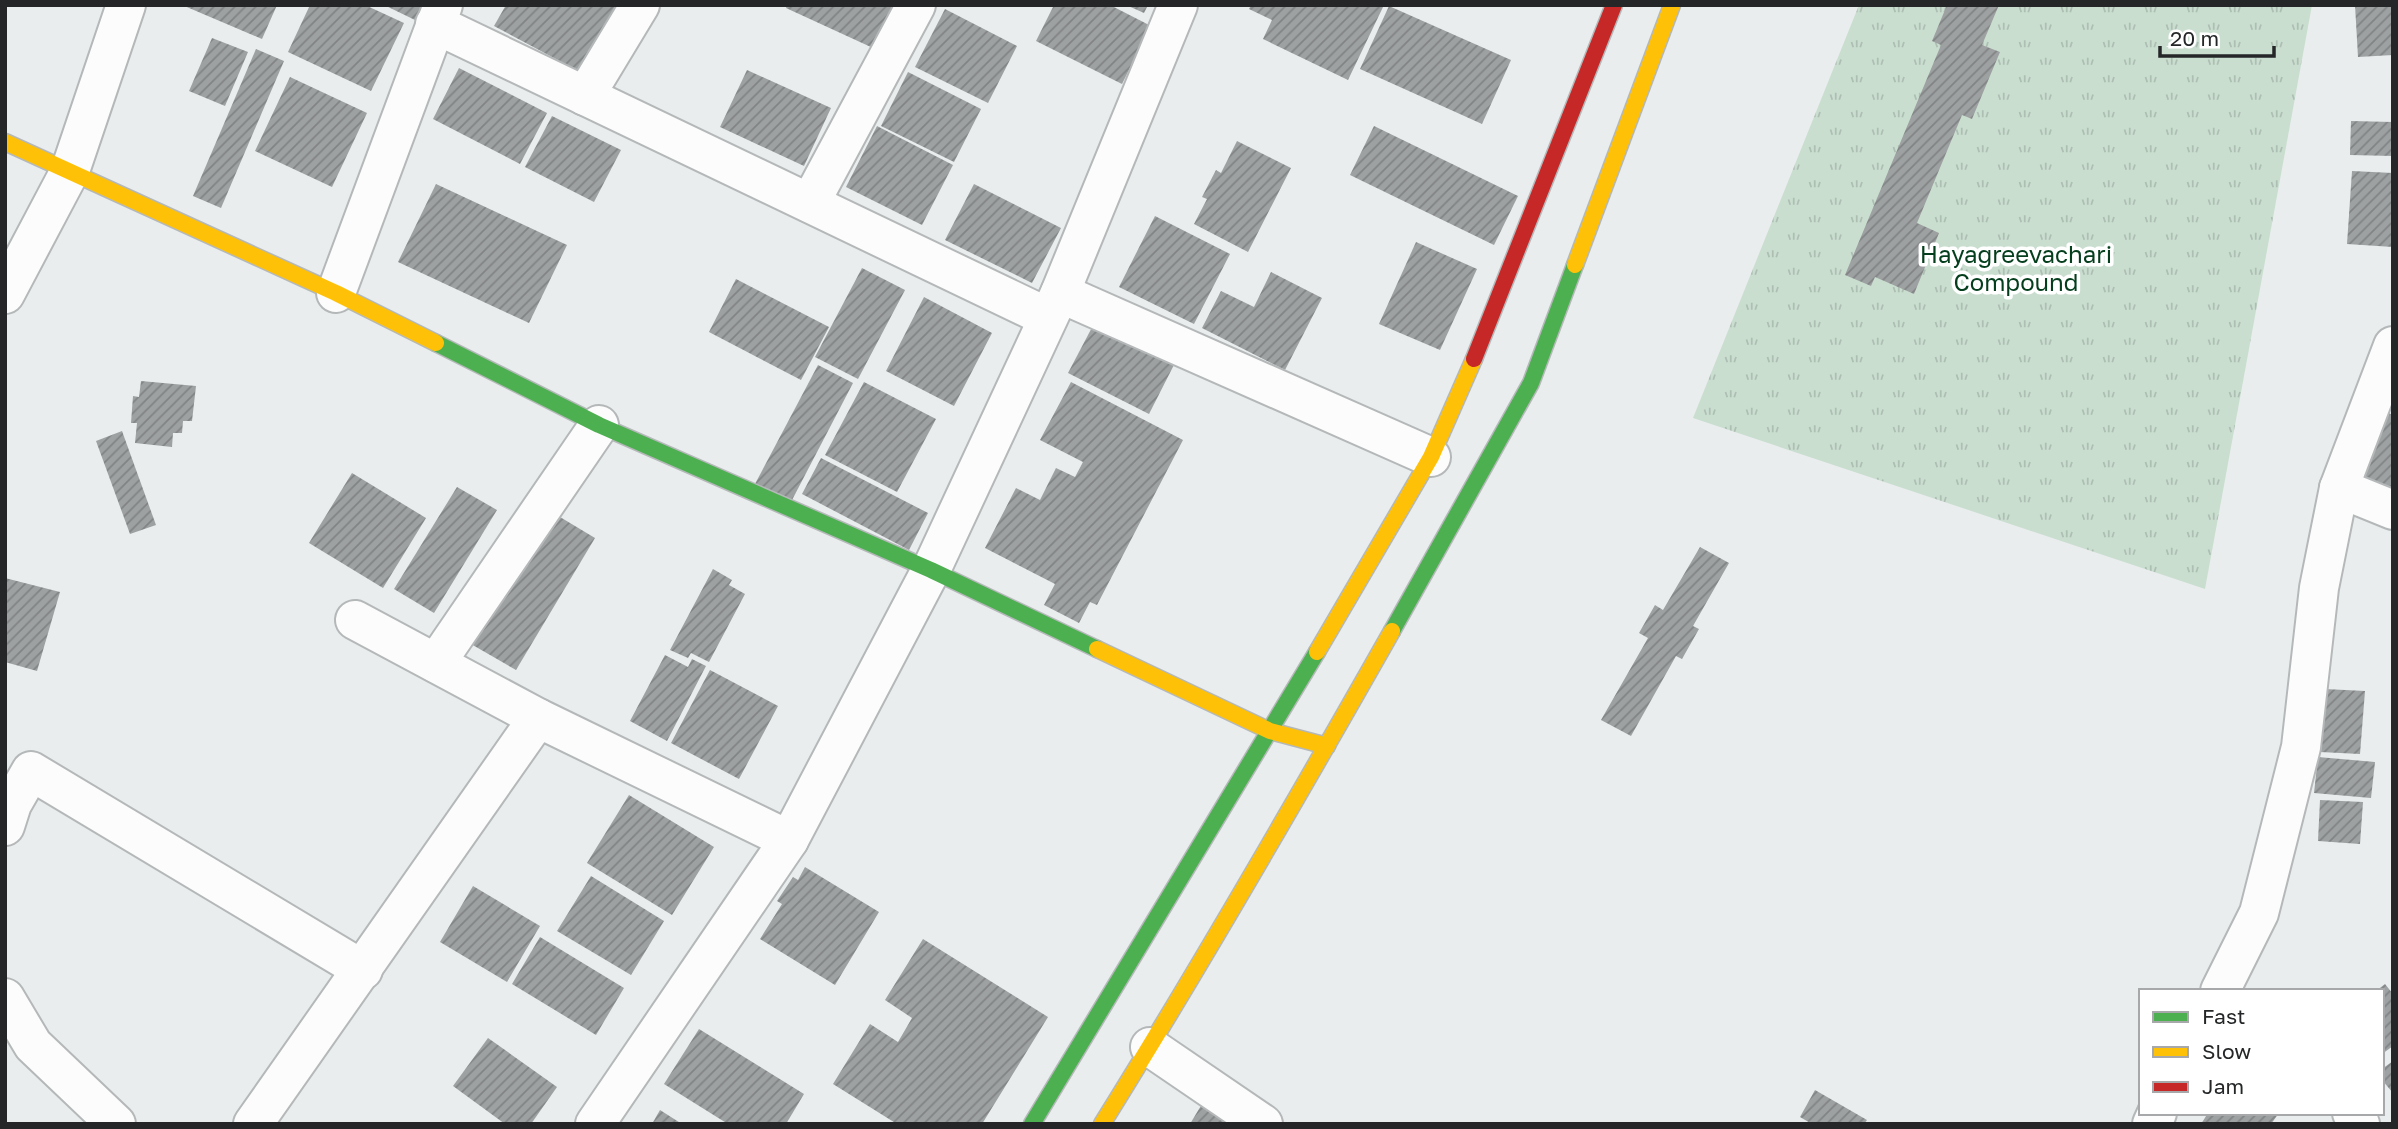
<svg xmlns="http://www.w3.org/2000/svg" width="2398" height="1129" font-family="'Golos Text',sans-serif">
<defs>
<pattern id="park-tufts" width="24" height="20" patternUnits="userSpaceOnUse" patternTransform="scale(1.75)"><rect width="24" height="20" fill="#caded0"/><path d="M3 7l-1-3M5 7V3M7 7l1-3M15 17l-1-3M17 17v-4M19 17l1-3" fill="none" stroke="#adbeb3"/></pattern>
<pattern id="building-hatch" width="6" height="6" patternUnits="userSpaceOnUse" patternTransform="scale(1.75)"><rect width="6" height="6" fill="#9ea1a2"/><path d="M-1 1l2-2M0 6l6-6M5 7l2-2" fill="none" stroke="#818384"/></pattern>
</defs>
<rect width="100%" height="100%" fill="#e9edee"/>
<!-- park -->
<polygon fill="url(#park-tufts)" points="1859,5 2312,5 2205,589 1693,418"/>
<!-- building -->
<g fill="url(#building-hatch)">
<polygon points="182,5 277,5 262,39"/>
<polygon points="310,5 365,5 404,23 371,91 288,52"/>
<polygon points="384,5 422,5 415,20"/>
<polygon points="506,5 619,5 582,73 494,26"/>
<polygon points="787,5 893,5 873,48 786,8"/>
<polygon points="1054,5 1110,5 1151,26 1122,84 1036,41"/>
<polygon points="1126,5 1148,5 1144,13"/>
<polygon points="1251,5 1384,5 1348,80 1263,39 1272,20 1249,9"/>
<polygon points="1947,5 1999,5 1982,45 2000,52 1972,119 1962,115 1917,223 1939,233 1914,294 1875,277 1871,286 1845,275 1941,45 1932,41"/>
<polygon points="2355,5 2393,5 2393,55 2358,57"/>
<polygon points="1389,6 1511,60 1482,124 1360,69"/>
<polygon points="945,9 1017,46 988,103 915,67"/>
<polygon points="212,38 248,52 225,106 189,91"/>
<polygon points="256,49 284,61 221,208 193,196"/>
<polygon points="459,68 547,113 520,164 433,119"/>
<polygon points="747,70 831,108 804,166 720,127"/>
<polygon points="908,72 981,109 954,162 881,126"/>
<polygon points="290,77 367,113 332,187 255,151"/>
<polygon points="552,116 621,150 594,202 525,167"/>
<polygon points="2351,121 2393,122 2393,156 2350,155"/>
<polygon points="877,126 953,165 922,225 846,187"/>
<polygon points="1374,126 1518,196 1494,245 1350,175"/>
<polygon points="1237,141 1291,168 1248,252 1194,224 1207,199 1202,197 1216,170 1221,173"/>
<polygon points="2352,171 2393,173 2393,247 2347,244"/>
<polygon points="436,184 567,245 529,323 398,262"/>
<polygon points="974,184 1061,228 1032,283 945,240"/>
<polygon points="1155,216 1230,254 1194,324 1119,287"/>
<polygon points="1416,242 1477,269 1440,350 1379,324"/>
<polygon points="862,268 905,290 858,379 815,357"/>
<polygon points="1271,272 1322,298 1285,370 1202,328 1221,291 1254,307"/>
<polygon points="736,279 829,327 801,380 709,332"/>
<polygon points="924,297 992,333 954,406 886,371"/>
<polygon points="1098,316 1178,357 1149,414 1068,373"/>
<polygon points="818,365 853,383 791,502 755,484"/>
<polygon points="141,381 196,386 192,421 183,421 182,433 173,433 172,447 135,443 137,423 131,423 133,396 139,397"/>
<polygon points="864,382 936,419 897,492 825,455"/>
<polygon points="1071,382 1183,440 1097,605 1090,602 1079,623 1044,605 1055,584 985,548 1016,488 1040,500 1056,468 1075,477 1083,462 1040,440"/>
<polygon points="2386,412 2393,415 2393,498 2357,485"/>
<polygon points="122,431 156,525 130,534 96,441"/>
<polygon points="821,458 928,513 909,550 802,494"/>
<polygon points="352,473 426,518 383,588 309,543"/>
<polygon points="457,487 497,510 434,613 394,589"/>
<polygon points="550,511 595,538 516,670 471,644"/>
<polygon points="1700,547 1729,563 1693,626 1699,629 1682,659 1676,656 1631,736 1601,720 1648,638 1639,633 1655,605 1663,610"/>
<polygon points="713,569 732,580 729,585 745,594 709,662 691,653 688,658 670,650"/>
<polygon points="5,578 60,592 37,671 5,662"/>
<polygon points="665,655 688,667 692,659 706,666 667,741 630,721"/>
<polygon points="710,670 778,706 739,779 671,743"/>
<polygon points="2325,689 2365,691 2360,754 2320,752"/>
<polygon points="2318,757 2375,762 2371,798 2314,793"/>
<polygon points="629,795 714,847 672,915 587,863"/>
<polygon points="2320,800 2363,802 2360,844 2318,841"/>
<polygon points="805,867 879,912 835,985 760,939 782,904 777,901 793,877 798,880"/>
<polygon points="591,876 664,921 631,975 557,931"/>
<polygon points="473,886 540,926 507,982 440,942"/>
<polygon points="540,937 624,988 596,1035 512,984"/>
<polygon points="923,939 1048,1017 982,1124 897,1124 833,1084 870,1024 898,1042 912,1018 885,1000"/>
<polygon points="2385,984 2393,994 2393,1046 2382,1054 2382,991 2376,991"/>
<polygon points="699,1029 804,1094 786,1124 728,1124 664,1084"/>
<polygon points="488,1038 557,1087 531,1124 505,1124 453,1086"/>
<polygon points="2393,1061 2393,1093 2382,1080 2382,1069"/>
<polygon points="1815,1090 1867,1120 1864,1124 1812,1124 1800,1117"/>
<polygon points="1205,1099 1246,1124 1190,1124"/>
<polygon points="660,1110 682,1124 652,1124"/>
<polygon points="2208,1113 2279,1113 2271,1124 2201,1124"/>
</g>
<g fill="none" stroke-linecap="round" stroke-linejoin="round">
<!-- street casing -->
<g stroke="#b5b8b9" stroke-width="42">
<g id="street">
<polyline points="435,24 1047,317"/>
<polyline points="585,96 640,5"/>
<polyline points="810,203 916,5"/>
<polyline points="336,293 443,5"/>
<polyline points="1060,293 1431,457"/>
<polyline points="5,294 70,171 126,5"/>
<polyline points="2339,488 2393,510"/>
<polyline points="355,620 538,718"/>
<polyline points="436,663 599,425"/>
<polyline points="5,826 12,804 31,771 363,970"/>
<polyline points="2220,991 2259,913 2301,747 2319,588 2339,488 2393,346"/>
<polyline points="5,998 33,1045 116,1124"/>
<polyline points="1150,1047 1263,1124"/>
<polyline points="2352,1113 2360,1124"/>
<polyline points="253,1124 538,718 789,840"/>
<polyline points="595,1124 789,840 931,570 1060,293 1178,5"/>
<polyline points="2152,1124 2157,1113"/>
</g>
</g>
<!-- fast casing -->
<g stroke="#b5b8b9" stroke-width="19">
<g id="fast">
<polyline points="436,343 599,425 931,570 1097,649"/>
<polyline points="1392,631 1531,383 1575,265"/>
<polyline points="1032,1124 1317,652"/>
</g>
</g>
<!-- slow casing -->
<g stroke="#b5b8b9" stroke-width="19">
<g id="slow">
<polyline points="5,142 336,293 436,343"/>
<polyline points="1575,265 1672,5"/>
<polyline points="1097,649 1270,731 1327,746"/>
<polyline points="1317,652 1431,457 1474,359"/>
<path d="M 1102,1124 C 1203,962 1298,797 1392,631"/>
</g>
</g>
<!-- jam casing -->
<g stroke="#b5b8b9" stroke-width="19">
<polyline id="jam" points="1474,359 1614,5"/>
</g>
<!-- street -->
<use href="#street" stroke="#fcfcfc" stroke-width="38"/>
<!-- fast -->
<use href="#fast" stroke="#4caf50" stroke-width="16"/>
<!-- slow -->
<use href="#slow" stroke="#ffc107" stroke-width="16"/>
<!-- jam -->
<use href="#jam" stroke="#c62828" stroke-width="16"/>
</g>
<g text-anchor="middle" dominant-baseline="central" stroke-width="7" stroke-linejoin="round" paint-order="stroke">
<!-- park labels -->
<g font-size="24" fill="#043e1d" stroke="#fff">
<text x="2016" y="253">Hayagreevachari<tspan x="2016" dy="28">Compound</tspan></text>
</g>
</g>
<!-- border -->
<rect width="2398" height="1129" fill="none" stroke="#242627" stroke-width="14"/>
<!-- legend -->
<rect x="2139" y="989" width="245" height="126" fill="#ffffff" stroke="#a7a8a9" stroke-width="2"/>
<rect x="2153" y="1012" width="35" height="10" fill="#4caf50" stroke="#a7a8a9" stroke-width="2"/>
<text x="2202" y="1024" font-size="21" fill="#242627">Fast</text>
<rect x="2153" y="1047" width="35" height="10" fill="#ffc107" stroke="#a7a8a9" stroke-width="2"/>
<text x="2202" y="1059" font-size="21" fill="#242627">Slow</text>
<rect x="2153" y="1082" width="35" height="10" fill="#c62828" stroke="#a7a8a9" stroke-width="2"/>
<text x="2202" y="1094" font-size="21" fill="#242627">Jam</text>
<!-- scale -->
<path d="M2160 46v10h114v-10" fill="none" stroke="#242627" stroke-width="3.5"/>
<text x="2170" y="46" font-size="21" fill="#242627" stroke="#ffffff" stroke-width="5" paint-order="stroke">20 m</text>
</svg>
